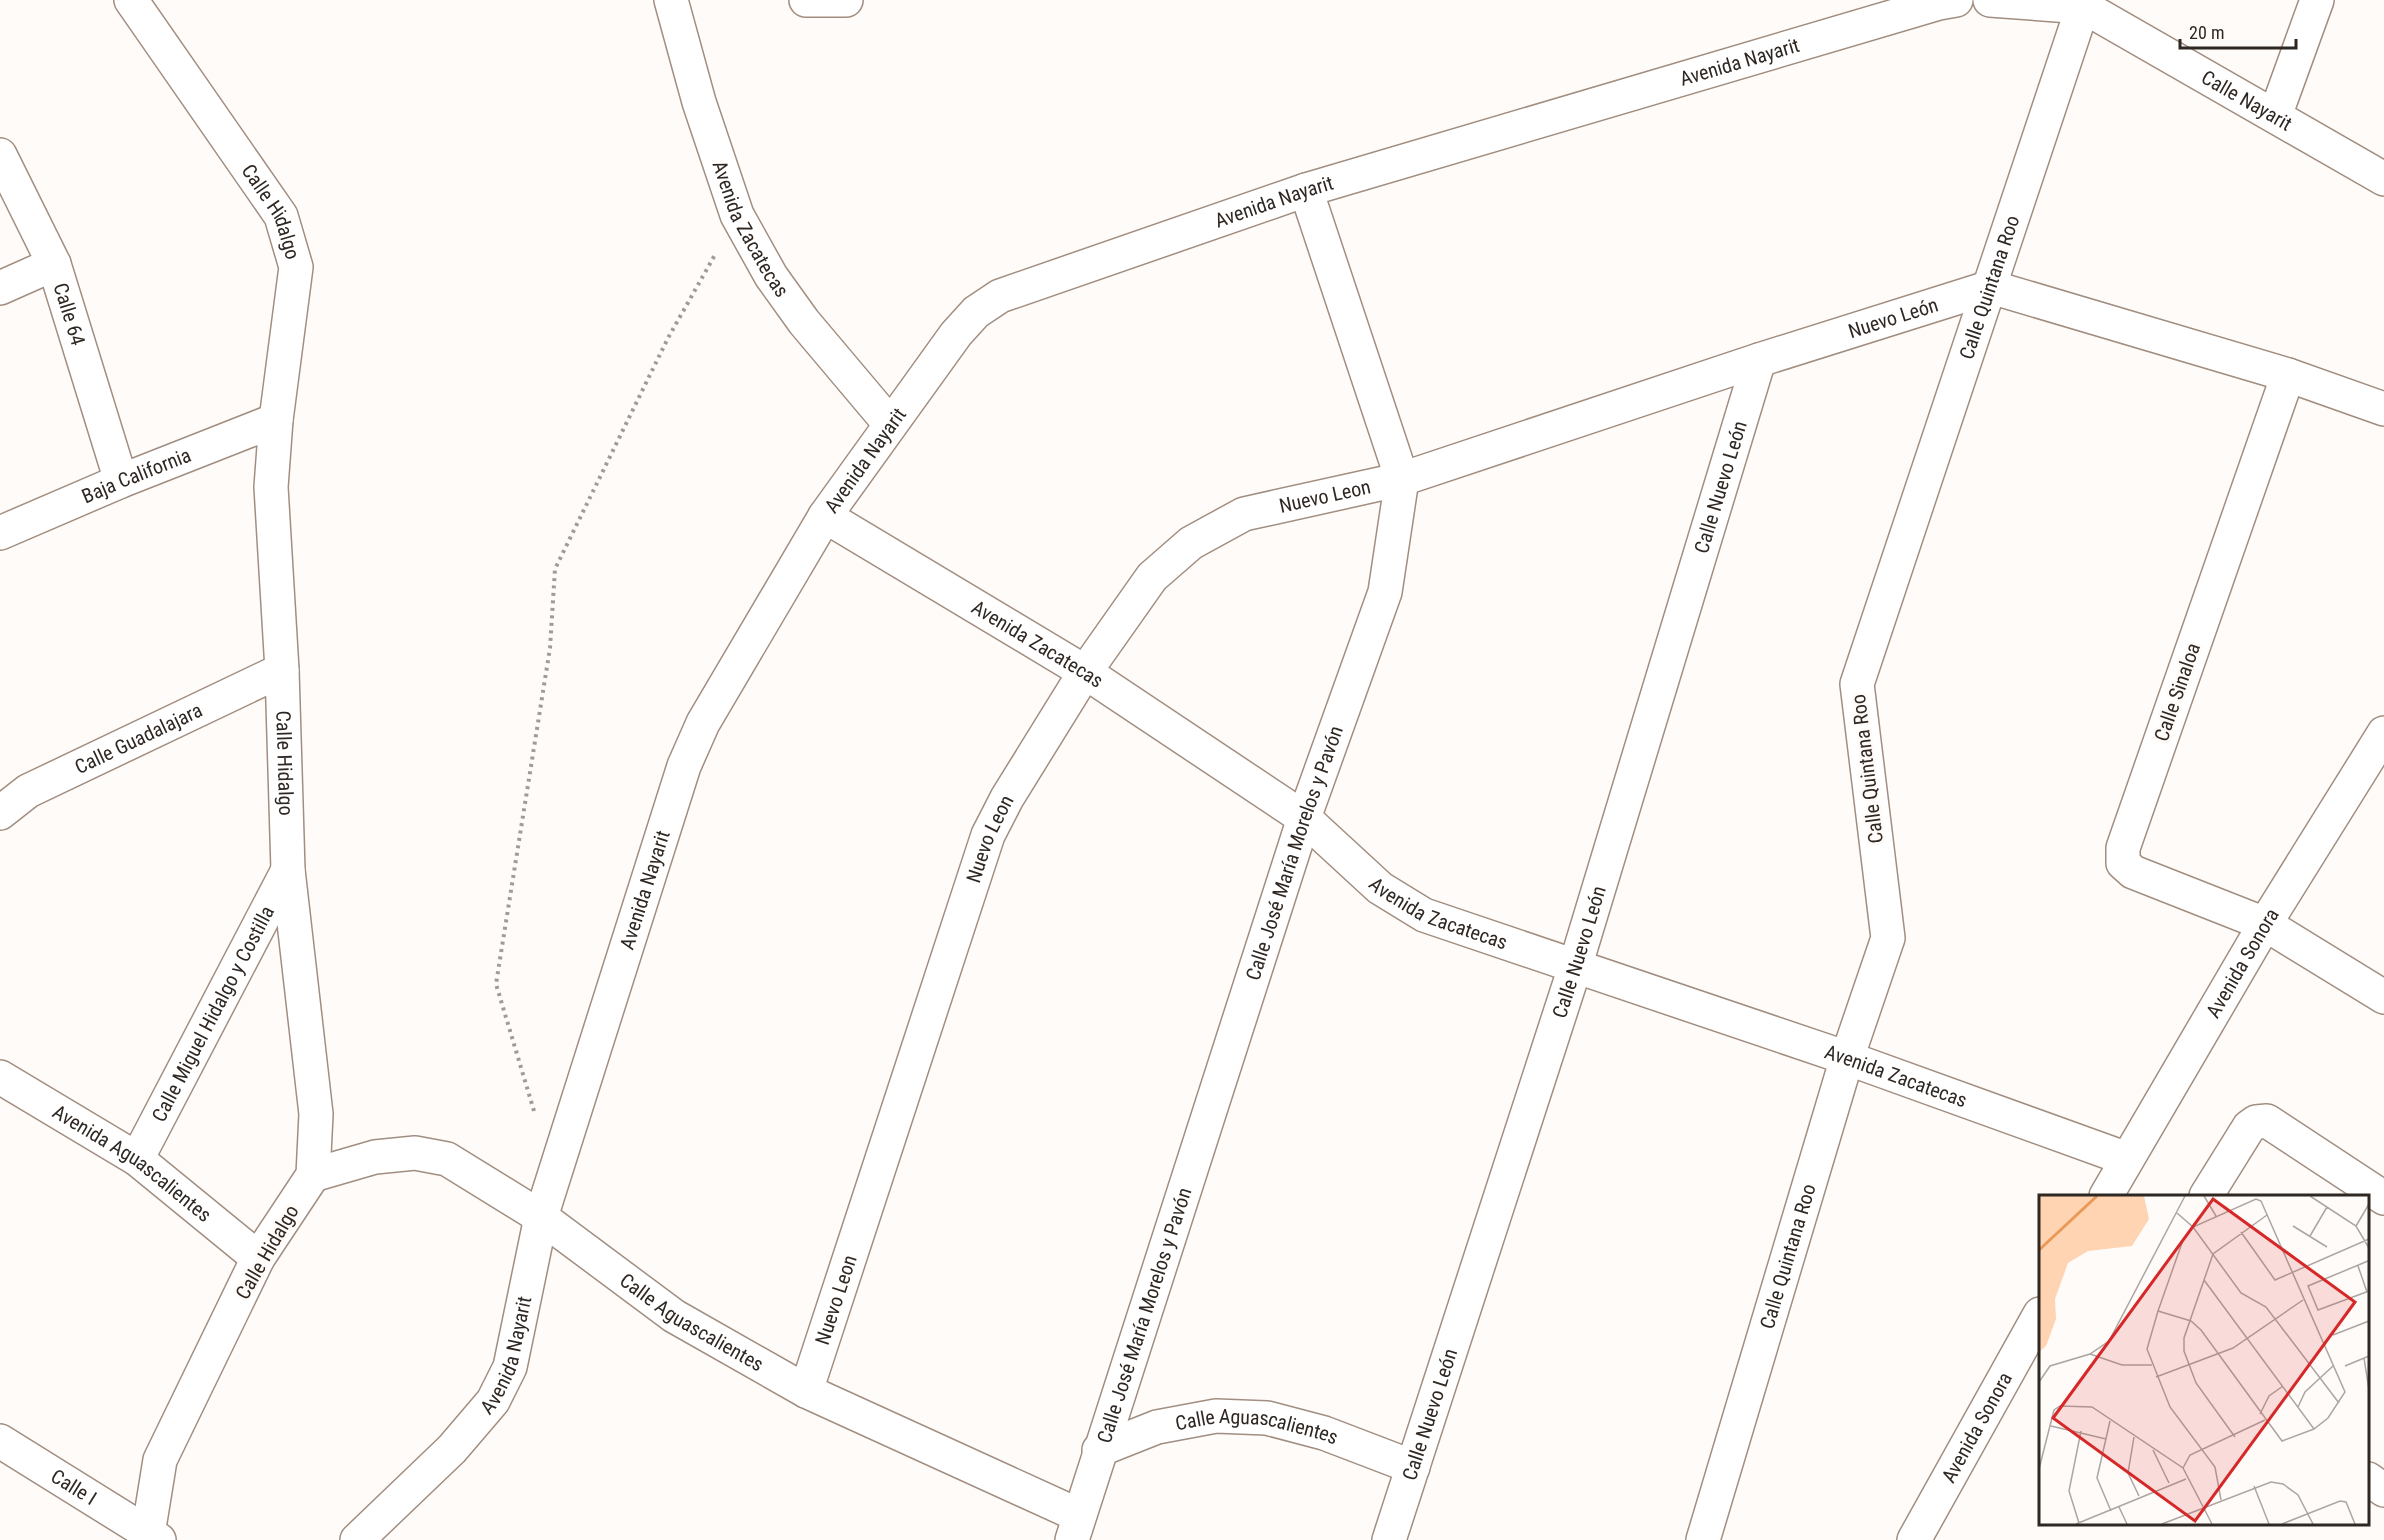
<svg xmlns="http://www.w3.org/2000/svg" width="2384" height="1540" font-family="'Roboto Condensed',sans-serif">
<rect width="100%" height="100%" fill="#fffbf8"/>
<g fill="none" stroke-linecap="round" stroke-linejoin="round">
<!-- minor casing -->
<g stroke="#a18e80" stroke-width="36">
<g id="minor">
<path id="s1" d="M 131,0 L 281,216 L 296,267 L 276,420 L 271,487 L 282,670 L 288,870 L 316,1114 L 313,1175 L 258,1258 L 160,1460 L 148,1534 L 145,1540"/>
<path id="s2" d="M 671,0 L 699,102 L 737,215 L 771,276 L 804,322 L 890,424"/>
<polyline points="806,0 846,0"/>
<path id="s3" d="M 1990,0 L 2084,7 L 2384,179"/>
<polyline points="2275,116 2317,0"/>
<path id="s4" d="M 0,155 L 54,264 L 121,481"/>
<polyline points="0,288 54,264"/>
<polyline points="2288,375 2123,848 2123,863 2133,872 2265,924 2384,997"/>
<path id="s5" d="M 825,516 L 1085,672 L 1304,818 L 1380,888 L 1424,915 L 1847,1058 L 2127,1159"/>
<path id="s6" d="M 0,533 L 121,481 L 276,420"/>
<path id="s7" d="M 0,813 L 28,791 L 282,670"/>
<path id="s8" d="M 0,1077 L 137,1159 L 258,1258"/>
<path id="s9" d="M 137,1159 L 288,870"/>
<path id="s10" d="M 313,1175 L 375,1157 L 415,1153 L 447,1159 L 541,1217 L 674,1316 L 806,1391 L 1078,1515"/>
<path id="s11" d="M 2106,1196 L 2265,924 L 2384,733"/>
<polyline points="2206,1196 2249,1127 2256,1122 2267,1121 2384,1198"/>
<path id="s12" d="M 806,1391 L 988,835 L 1007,798 L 1085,672 L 1152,577 L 1191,543 L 1244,514 L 1402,479 L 1759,360 L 1991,287 L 2288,375 L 2384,409"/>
<path id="s13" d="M 0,1441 L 159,1540"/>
<path id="s14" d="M 1099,1450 L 1157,1427 L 1216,1416 L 1267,1418 L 1324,1433 L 1413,1467"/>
<polyline points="2368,1479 2384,1490"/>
<path id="s15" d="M 357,1540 L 452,1449 L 493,1401 L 510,1367 L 541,1217 L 684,766 L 703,723 L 825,516 L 956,334 L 976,312 L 1000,296 L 1306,190 L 1939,3 L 1956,0"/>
<path id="s16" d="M 1072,1540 L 1304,818 L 1385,592 L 1402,479 L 1306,190"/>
<path id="s17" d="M 1389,1540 L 1575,967 L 1759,360"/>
<path id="s18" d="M 1703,1540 L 1847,1058 L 1888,938 L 1857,684 L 2085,0"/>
<path id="s19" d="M 1914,1540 L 2040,1314"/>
</g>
</g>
<!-- path -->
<polyline stroke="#a19b97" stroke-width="4" stroke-dasharray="3 4.5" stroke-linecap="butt" points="534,1111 496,984 550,648 555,569 668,338 716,253"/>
<!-- minor -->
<use href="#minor" stroke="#fff" stroke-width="33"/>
</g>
<g text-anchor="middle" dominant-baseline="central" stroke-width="6" stroke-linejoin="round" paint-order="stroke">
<!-- street labels -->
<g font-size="20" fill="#2f2722" stroke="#fffbf8">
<text stroke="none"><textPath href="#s15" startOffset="2205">Avenida Nayarit</textPath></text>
<text stroke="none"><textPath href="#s3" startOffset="282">Calle Nayarit</textPath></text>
<text stroke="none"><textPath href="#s15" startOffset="1719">Avenida Nayarit</textPath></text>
<text stroke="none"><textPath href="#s1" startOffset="255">Calle Hidalgo</textPath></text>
<text stroke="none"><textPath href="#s2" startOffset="243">Avenida Zacatecas</textPath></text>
<text stroke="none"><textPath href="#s18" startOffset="1304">Calle Quintana Roo</textPath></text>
<text stroke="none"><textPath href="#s4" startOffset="174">Calle 64</textPath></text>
<text stroke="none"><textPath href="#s12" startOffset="1682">Nuevo León</textPath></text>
<text stroke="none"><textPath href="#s15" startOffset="1215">Avenida Nayarit</textPath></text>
<text stroke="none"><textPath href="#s6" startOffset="148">Baja California</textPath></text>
<text stroke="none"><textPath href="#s17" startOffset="1104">Calle Nuevo León</textPath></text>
<text stroke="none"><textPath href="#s12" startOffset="1086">Nuevo Leon</textPath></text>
<text stroke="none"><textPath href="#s5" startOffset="248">Avenida Zacatecas</textPath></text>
<text transform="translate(2177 692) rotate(-71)">Calle Sinaloa</text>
<text stroke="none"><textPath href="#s7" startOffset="158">Calle Guadalajara</textPath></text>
<text stroke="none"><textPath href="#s1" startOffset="814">Calle Hidalgo</textPath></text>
<text transform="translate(1867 769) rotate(-97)">Calle Quintana Roo</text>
<text stroke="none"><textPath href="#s12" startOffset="582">Nuevo Leon</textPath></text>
<text stroke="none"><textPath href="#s16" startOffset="722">Calle José María Morelos y Pavón</textPath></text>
<text stroke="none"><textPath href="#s15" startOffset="729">Avenida Nayarit</textPath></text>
<text stroke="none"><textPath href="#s5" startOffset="734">Avenida Zacatecas</textPath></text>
<text stroke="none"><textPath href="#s17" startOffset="618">Calle Nuevo León</textPath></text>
<text stroke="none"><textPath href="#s11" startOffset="270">Avenida Sonora</textPath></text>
<text stroke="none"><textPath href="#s9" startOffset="164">Calle Miguel Hidalgo y Costilla</textPath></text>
<text stroke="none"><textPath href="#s5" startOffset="1220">Avenida Zacatecas</textPath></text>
<text stroke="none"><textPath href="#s8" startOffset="158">Avenida Aguascalientes</textPath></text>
<text transform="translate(267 1252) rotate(-60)">Calle Hidalgo</text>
<text stroke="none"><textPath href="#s18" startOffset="296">Calle Quintana Roo</textPath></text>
<text stroke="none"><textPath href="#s12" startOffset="96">Nuevo Leon</textPath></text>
<text stroke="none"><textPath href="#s16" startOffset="236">Calle José María Morelos y Pavón</textPath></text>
<text stroke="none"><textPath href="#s10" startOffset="432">Calle Aguascalientes</textPath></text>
<text stroke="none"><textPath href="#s15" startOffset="243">Avenida Nayarit</textPath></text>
<text stroke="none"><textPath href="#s17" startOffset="132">Calle Nuevo León</textPath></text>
<text stroke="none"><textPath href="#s19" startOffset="129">Avenida Sonora</textPath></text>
<text stroke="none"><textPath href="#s14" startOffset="164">Calle Aguascalientes</textPath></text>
<text stroke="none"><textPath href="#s13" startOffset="87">Calle I</textPath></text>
</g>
</g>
<!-- overview -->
<g transform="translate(2039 1195)">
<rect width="330" height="330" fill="#fffbf8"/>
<path d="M 0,1 L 105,1 L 110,24 L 93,51 L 49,56 L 29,68 L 16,104 L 17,124 L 7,151 L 0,157 Z" fill="#fed4b3"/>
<path fill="none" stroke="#ea9a56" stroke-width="3" d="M 0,55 L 58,1"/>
<path fill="none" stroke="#aca6a2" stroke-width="1.5" d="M 165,1 L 177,21M 271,1 L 317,31 L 330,53M 138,18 L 154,32 L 202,98 L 227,112 L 300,208M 254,31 L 288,52M 317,31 L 330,9M 202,37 L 236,85 L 330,44M 271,41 L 288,12M 329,66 L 269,91 L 279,115 L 330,96M 319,71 L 328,97M 165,85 L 275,234M 119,116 L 152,126 L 162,135 L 243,246 L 275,234 L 289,223 L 306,197 L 222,6 L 217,4 L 154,32 L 144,45 L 119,116 L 108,154 L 131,212 L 176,272 L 182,305M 294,140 L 330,126M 51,159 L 83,170 L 113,170M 325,163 L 330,195M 306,171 L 330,161M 117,182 L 194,153 L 264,105M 0,187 L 11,171 L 51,159 L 70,146 L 146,1M 259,212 L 266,197 L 294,171M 221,219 L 230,201 L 244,191M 71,226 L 58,283 L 72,316M 12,231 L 67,244M 95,242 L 89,278 L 100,301M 196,242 L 157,188 L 145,156 L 145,143 L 174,59 L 228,20M 114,255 L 130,288M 144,273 L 151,260 L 226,225M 0,274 L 15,215 L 21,211 L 53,212 L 144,273 L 173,329M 215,291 L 230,329M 80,312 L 88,329M 40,328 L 30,296 L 42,236M 37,329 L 147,284M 123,329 L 232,287 L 244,289 L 259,300 L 274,329M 243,329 L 301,306 L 307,307 L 316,329"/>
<path fill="#d62828" fill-opacity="0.15" stroke="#d62828" stroke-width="3" d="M 174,4 L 316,107 L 156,326 L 14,223 Z"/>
<rect width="330" height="330" fill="none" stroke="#2f2722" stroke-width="3"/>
</g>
<!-- scale -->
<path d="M2180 39v9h116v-9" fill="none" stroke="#2f2722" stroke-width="3"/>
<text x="2189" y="39" font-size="18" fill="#2f2722" stroke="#fffbf8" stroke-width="4.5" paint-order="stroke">20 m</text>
</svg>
